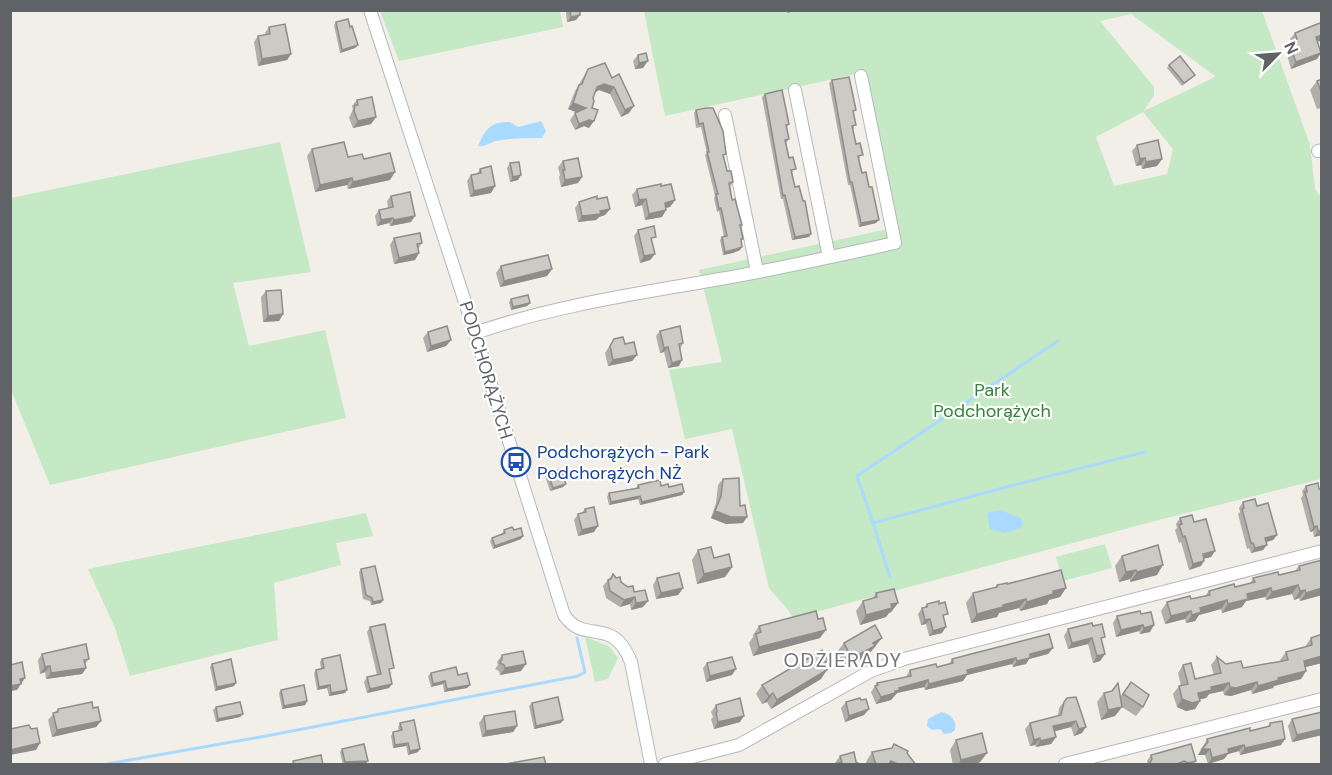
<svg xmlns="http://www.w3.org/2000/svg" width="1332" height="775" font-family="'DM Sans',sans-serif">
<rect width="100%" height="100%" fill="#f1efe8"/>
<!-- green -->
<g fill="#c5e8c5" fill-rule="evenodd">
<polygon points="380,11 560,11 563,27 399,61"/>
<path d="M 644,11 L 1262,11 L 1310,145 L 1315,189 L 1321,197 L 1321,479 L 1151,522 L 793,618 L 788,610 L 769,588 L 732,429 L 685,439 L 669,370 L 722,362 L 699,270 L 897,227 L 865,72 L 665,116 ZM 1131,14 L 1215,76 L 1215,77 L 1144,111 L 1154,95 L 1154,87 L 1100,21 ZM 1143,112 L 1173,149 L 1167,174 L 1114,186 L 1096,137 Z"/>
<polygon points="280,142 311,272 233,283 249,346 325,330 346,418 50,485 11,390 11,198"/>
<polygon points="366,513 373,536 336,543 341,565 274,583 278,640 130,676 115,628 88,569"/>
<polygon points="1105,544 1112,568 1063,581 1056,557"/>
<polygon points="585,637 609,646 618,658 608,679 595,682"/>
</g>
<!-- water -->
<g fill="#aadaff">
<path d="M 541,121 L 546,131 L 542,138 C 527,138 511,138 496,141 C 489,143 485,147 478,146 C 486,129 489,122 510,122 L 518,127 Z"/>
<polygon points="1000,510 1021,518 1023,524 1021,528 1005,533 990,529 987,513"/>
<path d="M 941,712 C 951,714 957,720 955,730 L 951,733 L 944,734 L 940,729 L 932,730 L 927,726 L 928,719 Z"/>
</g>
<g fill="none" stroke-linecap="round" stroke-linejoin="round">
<!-- stream -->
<g stroke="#aadaff" stroke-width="3">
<polyline points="873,523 857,476 1058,341"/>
<polyline points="890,577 873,523 1010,486 1145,452"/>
<polyline points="107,764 266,736 578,676 585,672 577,638"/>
</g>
<!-- minor casing -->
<g stroke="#b5b8bc" stroke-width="14">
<g id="minor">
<path d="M 370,10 L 466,305 L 564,615 C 585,646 612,614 631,662 L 651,764"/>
<polyline points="795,90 829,257"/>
<polyline points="725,115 757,271"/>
<polyline points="1318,151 1322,150"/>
<path d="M 475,333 C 556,305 636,294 720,279 C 778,269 836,256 895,243 L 861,76"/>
<polyline points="665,764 739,745 871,671 904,659 1322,551"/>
<polyline points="1065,764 1322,699"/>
</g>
</g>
<!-- minor -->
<use href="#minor" stroke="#fff" stroke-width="12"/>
</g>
<!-- wall -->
<g fill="#afaea9">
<polygon points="567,10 580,10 580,15 576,20 567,22 566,13"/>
<polygon points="336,22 350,27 358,45 355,48 340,53 334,25"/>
<polygon points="269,27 291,54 287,60 258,66 254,42 258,36 265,35 265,33"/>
<polygon points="1295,33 1320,41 1317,42 1317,59 1291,69 1287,55 1290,50 1289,46 1292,43 1290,39"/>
<polygon points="638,55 643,68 635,69 633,61"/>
<polygon points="605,63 629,113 621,117 610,94 599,90 595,92 593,98 589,128 584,126 575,130 570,120 575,113 577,112 568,109 575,91 588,69"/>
<polygon points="1169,65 1195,75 1192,78 1182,86 1167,68"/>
<polygon points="1322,79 1322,108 1317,109 1310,90 1317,81"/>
<polygon points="832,80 854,113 854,129 853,129 856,144 860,158 859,158 862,173 876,223 859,227 850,185 848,185 829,83"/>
<polygon points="765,94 789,124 787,127 789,139 786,143 793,172 792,172 795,187 809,237 792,240 783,199 781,199 762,97"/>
<polygon points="357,100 376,117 371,124 353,128 349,118 353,109 352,106"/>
<polygon points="696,110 724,157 727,171 733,182 731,185 730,186 732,200 742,225 741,227 743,239 741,242 740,250 733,253 723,255 720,240 722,237 724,237 719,211 717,212 714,198 715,196 705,155 707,153 701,127 696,128 694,113"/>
<polygon points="1137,145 1162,159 1157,166 1142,169 1141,165 1136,166 1132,151"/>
<polygon points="312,149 348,157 364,159 390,180 348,189 347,185 315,192 307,156"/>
<polygon points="563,161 582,177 578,183 561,187 559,177 560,175 558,167"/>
<polygon points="510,163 521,175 518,180 510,182 507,168"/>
<polygon points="480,169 495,186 491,193 470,197 467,181 471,175 477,174"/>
<polygon points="661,186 675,200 670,207 666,208 666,210 662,217 645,220 642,205 635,207 632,195 637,189"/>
<polygon points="391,196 411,222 390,226 389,223 377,226 375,216 379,210 388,208 387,201"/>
<polygon points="597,199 610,209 605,215 599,217 596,220 578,222 575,208 579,202"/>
<polygon points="638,230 652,242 655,254 650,260 640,263 634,236"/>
<polygon points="394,238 422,243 418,249 419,253 415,260 394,264 390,245"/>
<polygon points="501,266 552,269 547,276 500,287 496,273"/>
<polygon points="266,291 283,314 279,321 263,322 261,297"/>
<polygon points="511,299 530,303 527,306 511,310 509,302"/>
<polygon points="660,331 683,343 680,349 679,366 668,368 664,352 660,353 656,336"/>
<polygon points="428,332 451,340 446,346 427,352 423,338"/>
<polygon points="614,339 625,344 637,355 632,361 608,366 605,353"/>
<polygon points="548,473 566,484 563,487 550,491 545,476"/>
<polygon points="723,479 740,506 743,523 726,524 711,518 716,503 718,485"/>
<polygon points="638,485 661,486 684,492 682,495 640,505 638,499 609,505 607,497 609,493 636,488"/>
<polygon points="1306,486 1319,489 1322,489 1322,535 1314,537 1313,531 1310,532 1301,498 1303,495 1302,491"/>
<polygon points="1243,502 1257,506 1277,535 1273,540 1266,542 1263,550 1251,553 1249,548 1247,549 1238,514 1240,512 1239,508"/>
<polygon points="585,509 594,532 578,536 574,520 578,514 582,513"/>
<polygon points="1180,518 1194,522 1215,551 1211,557 1204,558 1201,566 1189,570 1181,542 1179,543 1175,530 1177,528 1176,524"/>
<polygon points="504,530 514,530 521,539 493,549 490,541 492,538 502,534"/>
<polygon points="698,550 732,567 725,577 697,584 692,560"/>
<polygon points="1122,556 1157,575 1130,582 1130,579 1119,582 1115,566"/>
<polygon points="1322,560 1322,595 1300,601 1299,598 1294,600 1292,594 1266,600 1265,597 1246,601 1242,607 1222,613 1221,609 1199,615 1195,621 1186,623 1185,619 1165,624 1161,611 1167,602 1191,599 1205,596 1209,591 1235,587 1250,584 1253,578 1279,575 1295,571 1299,566"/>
<polygon points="361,569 383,600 381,603 371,605 370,601 363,599 359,572"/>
<polygon points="613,574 621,582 634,592 643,607 631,610 630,604 620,607 606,598 603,586"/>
<polygon points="657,578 683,588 678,595 656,599 653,585"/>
<polygon points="1007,584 1066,588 1060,597 1049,600 1047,604 1020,611 1019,608 999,613 997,617 971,623 966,603 973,593 995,588 997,585"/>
<polygon points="876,593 898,603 891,612 889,613 886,617 860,625 856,611 863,601 873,598"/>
<polygon points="927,604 944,620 942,633 929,636 926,624 921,625 918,614 922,608 924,608"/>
<polygon points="1141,614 1150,632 1140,634 1139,631 1116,637 1113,623 1117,616"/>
<polygon points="759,626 820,638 753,656 749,643 753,637 753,635"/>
<polygon points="1093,626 1102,642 1105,654 1100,661 1093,663 1088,644 1068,649 1064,636 1068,629"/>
<polygon points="370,627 391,673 389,673 392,684 389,688 367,693 364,682 367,677 377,675 367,632"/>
<polygon points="1322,634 1322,663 1305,667 1306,671 1301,679 1274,686 1273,688 1252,694 1251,690 1231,696 1224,695 1223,691 1209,694 1206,698 1200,699 1200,701 1195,709 1186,711 1177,707 1173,694 1179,686 1181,686 1178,673 1183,665 1195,679 1214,675 1211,665 1217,657 1226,664 1243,668 1281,661 1280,660 1286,652 1305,647 1311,638"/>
<polygon points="844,643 875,647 873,649 868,655 846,668 837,652"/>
<polygon points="1053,648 1048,654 1029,659 1026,664 1013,667 1012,664 967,675 963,681 925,690 924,687 897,693 891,700 876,704 871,692 877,683 906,677 910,670 937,667 949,664 952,659"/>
<polygon points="42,654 89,659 85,664 86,668 82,674 46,679 45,672 40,674 38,660"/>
<polygon points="502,655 521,671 500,675 499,671 495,669 498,665 497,662"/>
<polygon points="322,659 347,690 345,693 329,696 327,688 317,690 314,673 316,670 321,669 320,662"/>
<polygon points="828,660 825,665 821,679 771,709 767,702 762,704 756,694 762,685"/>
<polygon points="707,663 732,675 706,682 703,668"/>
<polygon points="212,664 234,686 215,691 210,667"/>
<polygon points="431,673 470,685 467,688 444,692 443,684 431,687 428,676"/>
<polygon points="1131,682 1143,707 1136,716 1122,707 1115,716 1101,720 1097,702 1104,693 1120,697"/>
<polygon points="281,690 307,701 305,705 282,709 279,693"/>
<polygon points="1067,698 1082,733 1074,736 1071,727 1054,731 1056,737 1051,744 1036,747 1035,745 1030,746 1025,729 1030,723 1058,716 1059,708"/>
<polygon points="861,700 869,709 864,715 845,722 841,708 846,702"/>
<polygon points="532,703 563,720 561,723 534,729 529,706"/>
<polygon points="716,705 740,722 714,729 711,719 713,717 711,712"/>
<polygon points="216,707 243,714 240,717 216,722 213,710"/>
<polygon points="93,708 101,721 96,727 52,737 48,720 58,709"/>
<polygon points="1322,712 1322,735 1292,742 1288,726 1292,719"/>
<polygon points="484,716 517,726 513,732 482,737 479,723"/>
<polygon points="400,723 418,752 408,755 406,746 393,748 391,736 393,732 399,731 398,727"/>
<polygon points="1270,723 1281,745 1240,755 1239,751 1228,754 1224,759 1208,764 1205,755 1198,755 1207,739 1267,727"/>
<polygon points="956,740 987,753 980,762 972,765 953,765 950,750"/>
<polygon points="342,749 366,764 343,765 340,752"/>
<polygon points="872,752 907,753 916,765 866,765 866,762"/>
<polygon points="1151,755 1196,761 1193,765 1148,765 1147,761"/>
<polygon points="840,756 856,762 834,764"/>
</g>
<!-- shaded-wall -->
<g fill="#8f8d8a">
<polygon points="789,10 799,10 787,13"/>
<polygon points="580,15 576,20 567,22 571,17"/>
<polygon points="1322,35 1322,38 1320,41 1311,44 1316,37"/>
<polygon points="358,45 355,48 340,53 342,50"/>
<polygon points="1321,53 1317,59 1291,69 1296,62"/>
<polygon points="291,54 287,60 258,66 262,59"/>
<polygon points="648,61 643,68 635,69 639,63"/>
<polygon points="604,84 614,87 610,94 599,90 593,94 597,87"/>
<polygon points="573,103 586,108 581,114 568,109"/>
<polygon points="634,106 629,113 621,117 625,110"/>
<polygon points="376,117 371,124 353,128 358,121"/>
<polygon points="589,120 594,121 589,128 584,126 575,130 579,124"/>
<polygon points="1145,158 1141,165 1136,166 1140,159"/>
<polygon points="1162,159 1157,166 1142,169 1146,162"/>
<polygon points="395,172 390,180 348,189 353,182"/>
<polygon points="521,175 518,180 510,182 513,177"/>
<polygon points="582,177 578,183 561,187 565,180"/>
<polygon points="352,178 347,185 315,192 320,185"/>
<polygon points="495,186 491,193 470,197 474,191"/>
<polygon points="646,199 642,205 635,207 639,200"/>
<polygon points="675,200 670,207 660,209 665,203"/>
<polygon points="610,209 605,215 599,217 596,220 578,222 582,216"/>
<polygon points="666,210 662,217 645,220 649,214"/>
<polygon points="415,216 411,222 390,226 394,220"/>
<polygon points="393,218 389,223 377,226 381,220"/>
<polygon points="879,220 876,223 859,227 861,223"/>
<polygon points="811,234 809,237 792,240 795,237"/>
<polygon points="742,247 740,250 733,253 723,255 725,252"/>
<polygon points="419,253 415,260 394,264 399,258"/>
<polygon points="655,254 650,260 640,263 644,256"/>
<polygon points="552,269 547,276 500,287 504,281"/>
<polygon points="530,303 527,306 511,310 513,307"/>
<polygon points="283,314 279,321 263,322 268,316"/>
<polygon points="451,340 446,346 427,352 431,346"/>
<polygon points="668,347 664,352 660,353 664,348"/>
<polygon points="637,355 632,361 608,366 613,360"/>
<polygon points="682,360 679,366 668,368 672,363"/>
<polygon points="566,484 563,487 550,491 553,488"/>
<polygon points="684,492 682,495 640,505 642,502"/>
<polygon points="640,496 638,499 609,505 611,502"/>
<polygon points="715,511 747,517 743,523 726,524 711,518"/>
<polygon points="598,526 594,532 578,536 582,530"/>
<polygon points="1317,526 1313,531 1310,532 1314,527"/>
<polygon points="1322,530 1322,535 1314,537 1318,531"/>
<polygon points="1277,535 1273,540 1261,544 1265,538"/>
<polygon points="523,536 521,539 493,549 495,546"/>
<polygon points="1267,545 1263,550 1251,553 1255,548"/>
<polygon points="1215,551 1211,557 1199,560 1203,554"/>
<polygon points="1204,561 1201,566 1189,570 1193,564"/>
<polygon points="1163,565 1157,575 1130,582 1137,572"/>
<polygon points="732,567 725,577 697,584 704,574"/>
<polygon points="1136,570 1130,579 1119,582 1126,572"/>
<polygon points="1298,585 1292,594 1266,600 1272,592"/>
<polygon points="683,588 678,595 656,599 661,593"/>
<polygon points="1066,588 1060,597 1049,600 1047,604 1020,611 1027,602 1053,591"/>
<polygon points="1271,588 1265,597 1246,601 1242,607 1222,613 1228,604 1247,594"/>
<polygon points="1322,588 1322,595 1300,601 1306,593"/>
<polygon points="1305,590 1299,598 1294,600 1300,591"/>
<polygon points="635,597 630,604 620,607 624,600"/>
<polygon points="1026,599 1019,608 999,613 997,617 971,623 977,614 1003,605"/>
<polygon points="383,600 381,603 371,605 373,602"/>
<polygon points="1227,600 1221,609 1199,615 1195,621 1186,623 1192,615 1200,608"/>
<polygon points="648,601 643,607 631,610 636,603"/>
<polygon points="898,603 891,612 889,613 886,617 860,625 866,615 891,604"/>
<polygon points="1191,611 1185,619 1165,624 1171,616"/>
<polygon points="930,619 926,624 921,625 925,620"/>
<polygon points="1143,625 1139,631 1116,637 1121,630"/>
<polygon points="1154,625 1150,632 1140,634 1144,628"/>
<polygon points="946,627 942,633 929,636 933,631"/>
<polygon points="826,630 820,638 753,656 759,647"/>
<polygon points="882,638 868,655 846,668 852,658 873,643"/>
<polygon points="1092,638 1088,644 1068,649 1072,643"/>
<polygon points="1053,648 1048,654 1029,659 1026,664 1013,667 1017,661 1030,654"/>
<polygon points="1105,654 1100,661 1093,663 1097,656"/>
<polygon points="1322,656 1322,663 1298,669 1304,661"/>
<polygon points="1016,658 1012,664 967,675 963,681 925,690 929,684 967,670"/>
<polygon points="526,664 521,671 500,675 505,668"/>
<polygon points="50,666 45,672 40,674 45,667"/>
<polygon points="86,668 82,674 46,679 51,673"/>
<polygon points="736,669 732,675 706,682 710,676"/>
<polygon points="827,670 821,679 771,709 777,700"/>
<polygon points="1306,671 1301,679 1274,686 1273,688 1252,694 1258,686 1278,678"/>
<polygon points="25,678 17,690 10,691 10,686 20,679"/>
<polygon points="928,680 924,687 897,693 891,700 876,704 881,697 899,688"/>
<polygon points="445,681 443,684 431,687 433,684"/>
<polygon points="1257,682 1251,690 1231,696 1224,695 1230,687"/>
<polygon points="236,683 234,686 215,691 217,687"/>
<polygon points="1229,683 1223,691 1209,694 1206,698 1193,701 1198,693 1211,687"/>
<polygon points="392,684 389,688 367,693 370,689"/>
<polygon points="330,685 327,688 317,690 319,687"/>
<polygon points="470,685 467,688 444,692 447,689"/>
<polygon points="347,690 345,693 329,696 331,693"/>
<polygon points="773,693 767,702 762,704 769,696"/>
<polygon points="1182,699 1200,701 1195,709 1186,711 1177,707"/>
<polygon points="307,701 305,705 282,709 284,706"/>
<polygon points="1122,707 1115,716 1101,720 1108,710"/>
<polygon points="869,709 864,715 845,722 849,716"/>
<polygon points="243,714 240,717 216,722 218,719"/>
<polygon points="744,716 740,722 714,729 718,722"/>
<polygon points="563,720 561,723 534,729 536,726"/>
<polygon points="101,721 96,727 52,737 57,730"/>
<polygon points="1076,721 1071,727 1049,733 1053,726"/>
<polygon points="517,726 513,732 482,737 486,731"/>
<polygon points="1086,727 1082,733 1074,736 1079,729"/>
<polygon points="1322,729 1322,735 1292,742 1297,735"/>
<polygon points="1056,737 1051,744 1036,747 1040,741"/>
<polygon points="1040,738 1035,745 1030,746 1034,740"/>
<polygon points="1285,739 1281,745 1240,755 1245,748"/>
<polygon points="40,743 36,750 10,755 10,750"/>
<polygon points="408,743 406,746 393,748 395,745"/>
<polygon points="1244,745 1239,751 1228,754 1224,759 1208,764 1212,758 1228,749"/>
<polygon points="420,749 418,752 408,755 410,751"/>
<polygon points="1202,749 1210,749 1205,755 1198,755"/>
<polygon points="987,753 980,762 972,765 958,765 961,760"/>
<polygon points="368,761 366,764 344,765 345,762"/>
<polygon points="891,761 900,764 888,765"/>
</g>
<!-- building -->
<g fill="#cccac5" stroke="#8f8d8a" stroke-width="1.5">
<polygon points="570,10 580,10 580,15 571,17"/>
<polygon points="348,19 350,27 352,26 358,45 342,50 336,22"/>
<polygon points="1320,23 1322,26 1322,35 1316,37 1321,53 1296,62 1291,49 1296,47 1294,40 1297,39 1295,33"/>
<polygon points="285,24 291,54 262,59 258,36 270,34 269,27"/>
<polygon points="646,53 648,61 639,63 638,55"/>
<polygon points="1180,56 1195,75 1184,83 1169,65"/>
<polygon points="605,63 612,78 619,74 634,106 625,110 614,87 604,84 597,87 593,98 594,101 592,108 598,110 594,121 589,120 579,124 575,113 586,108 573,103 579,85 582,84 588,69"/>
<polygon points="849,77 856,110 853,111 856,125 852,126 856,144 860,143 863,155 858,156 860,165 862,173 866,172 869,187 872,187 879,220 861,223 852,182 850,182 832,80"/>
<polygon points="1322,79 1322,93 1317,81"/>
<polygon points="782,90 789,124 786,125 789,139 785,140 789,158 793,157 796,169 791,170 795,187 799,186 803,201 805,201 811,234 795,237 785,195 783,196 765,94"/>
<polygon points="372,97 376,117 358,121 354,111 355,105 358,105 357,100"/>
<polygon points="706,108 713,108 723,131 726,154 723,155 727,171 731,171 733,182 729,183 732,200 735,199 742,225 740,225 743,239 741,239 742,247 736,249 725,252 722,237 727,236 721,208 719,209 716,194 718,194 707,152 709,152 703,123 699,124 696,110"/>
<polygon points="1158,140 1162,159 1146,162 1145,158 1140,159 1137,145"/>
<polygon points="344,142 348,157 362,154 364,159 390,153 395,172 353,182 352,178 320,185 312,149"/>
<polygon points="578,158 582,177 565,180 563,170 565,170 563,161"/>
<polygon points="519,162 521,175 513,177 510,163"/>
<polygon points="491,166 495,186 474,191 471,175 481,173 480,169"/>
<polygon points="661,184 661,186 671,184 675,200 665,203 666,210 649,214 646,199 639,200 637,189"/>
<polygon points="410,192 415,216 394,220 393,218 381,220 379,210 393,207 391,196"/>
<polygon points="597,196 597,199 607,197 610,209 600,211 601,214 582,216 579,202"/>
<polygon points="654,226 656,237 651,238 655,254 644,256 638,230"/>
<polygon points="420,233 422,243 417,244 419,253 399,258 394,238"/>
<polygon points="548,255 552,269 504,281 501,266"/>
<polygon points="281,290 283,314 268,316 266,291"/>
<polygon points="528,295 530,303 513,307 511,299"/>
<polygon points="447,326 451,340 431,346 428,332"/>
<polygon points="680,326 683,343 679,344 682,360 672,363 668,347 664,348 660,331"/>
<polygon points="623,337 625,344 634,342 637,355 613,360 610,346 614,339"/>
<polygon points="561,469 566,484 553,488 548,473"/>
<polygon points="739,478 740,506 745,505 747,517 731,517 715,511 721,496 723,479"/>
<polygon points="660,480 661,486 668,484 669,487 682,484 684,492 642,502 640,496 611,502 609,493 639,488 638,485"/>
<polygon points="1318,483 1319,489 1322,489 1322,530 1318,531 1317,526 1314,527 1305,492 1307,492 1306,486"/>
<polygon points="1255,499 1257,506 1268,503 1277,535 1265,538 1267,545 1255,548 1253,543 1251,543 1242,509 1244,508 1243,502"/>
<polygon points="594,507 598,526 582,530 578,514 586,512 585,509"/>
<polygon points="1192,515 1194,522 1206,519 1215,551 1203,554 1204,561 1193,564 1185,536 1183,537 1179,525 1182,524 1180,518"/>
<polygon points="512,527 514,530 521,528 523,536 495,546 492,538 505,533 504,530"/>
<polygon points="1158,545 1163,565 1137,572 1136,570 1126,572 1122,556"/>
<polygon points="711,547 714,558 729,554 732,567 704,574 698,550"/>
<polygon points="1322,560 1322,588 1306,593 1305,590 1300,591 1298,585 1272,592 1271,588 1247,594 1248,599 1228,604 1227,600 1200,608 1201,612 1192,615 1191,611 1171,616 1167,602 1190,596 1191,599 1210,595 1209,591 1234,584 1235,587 1255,582 1253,578 1278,572 1279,575 1300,570 1299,566"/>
<polygon points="375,566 383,600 373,602 372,598 366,595 361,569"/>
<polygon points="1061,570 1066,588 1053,591 1053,594 1027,602 1026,599 1003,605 1003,607 977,614 973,593 997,587 997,585 1007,583 1007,584"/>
<polygon points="679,573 683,588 661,593 657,578"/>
<polygon points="613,574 616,578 620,577 621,582 628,587 633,586 634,592 645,590 648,601 636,603 635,597 624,600 610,591 608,580 611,579"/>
<polygon points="894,589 898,603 891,604 892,608 866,615 863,601 877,597 876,593"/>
<polygon points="939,601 939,604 945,602 948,614 943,615 946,627 933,631 930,619 925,620 922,608 927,607 927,604"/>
<polygon points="816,611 818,619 823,618 826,630 759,647 756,634 761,632 759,626"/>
<polygon points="1140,611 1141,614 1151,612 1154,625 1144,628 1143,625 1121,630 1117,616"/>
<polygon points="1092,623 1093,626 1102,624 1105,637 1101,638 1105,654 1097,656 1092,638 1072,643 1068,629"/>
<polygon points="385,624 394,668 389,669 392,684 370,689 367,677 381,674 370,627"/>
<polygon points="875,625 882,638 873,643 875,646 852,658 844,643"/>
<polygon points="1049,634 1053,648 1030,654 1030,658 1017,661 1016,658 967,670 968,674 929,684 928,680 899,688 900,690 895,691 895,693 881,697 875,686 878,685 877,683 911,676 910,670 936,664 937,667 953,663 952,659 971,654"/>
<polygon points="1322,634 1322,656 1304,661 1306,671 1278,678 1279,680 1258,686 1257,682 1236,688 1230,687 1229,683 1211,687 1212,690 1198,693 1200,701 1192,703 1182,699 1179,686 1188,684 1183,665 1191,663 1195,679 1221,673 1217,657 1226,664 1241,661 1243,668 1288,660 1286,652 1312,645 1311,638"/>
<polygon points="86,644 89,659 84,660 86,668 51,673 50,666 45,667 42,654"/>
<polygon points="822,650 828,660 824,663 827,670 777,700 773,693 769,696 762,685"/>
<polygon points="523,651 526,664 505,668 504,665 500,663 502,659 502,655"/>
<polygon points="340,655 347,690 331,693 330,685 319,687 316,670 324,668 322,659"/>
<polygon points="732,657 736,669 710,676 707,663"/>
<polygon points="231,659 236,683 217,687 212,664"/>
<polygon points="22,662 25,678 20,679 21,684 10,686 10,665"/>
<polygon points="456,667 458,675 467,673 470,685 447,689 445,681 433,684 431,673"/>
<polygon points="1131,682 1149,695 1143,707 1123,694"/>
<polygon points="1118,683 1122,707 1108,710 1104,693 1112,691"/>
<polygon points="304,685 307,701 284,706 281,690"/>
<polygon points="558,697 563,720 536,726 532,703"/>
<polygon points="1076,697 1086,727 1079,729 1076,721 1053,726 1056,737 1040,741 1040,738 1034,740 1030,723 1061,715 1064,702 1067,698"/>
<polygon points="740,698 744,716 718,722 716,713 717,712 716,705"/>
<polygon points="860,698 861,700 866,699 869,709 849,716 846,702"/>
<polygon points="92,702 93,708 98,707 101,721 57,730 53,713 58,712 58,709"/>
<polygon points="240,702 243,714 218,719 216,707"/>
<polygon points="515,711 517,726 486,731 484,716"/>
<polygon points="1322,712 1322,729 1297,735 1292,719"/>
<polygon points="414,720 420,749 410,751 408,743 395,745 393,732 402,730 400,723"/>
<polygon points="1282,721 1285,739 1245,748 1244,745 1228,749 1229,753 1212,758 1210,749 1202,749 1208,742 1207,739 1250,728 1250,731 1270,726 1270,723"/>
<polygon points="29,725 31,729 37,728 40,743 10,750 10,729"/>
<polygon points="982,733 987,753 961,760 956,740"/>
<polygon points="364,744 368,761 345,762 342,749"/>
<polygon points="894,744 908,751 907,753 916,765 900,765 891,761 888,765 876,765 872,752 892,748"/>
<polygon points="1191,744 1196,761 1188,763 1184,761 1174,765 1149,765 1152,759 1151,755"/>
<polygon points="854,752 856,762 861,765 833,765 842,762 840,756"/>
<polygon points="321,755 323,765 294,765 293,761"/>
<polygon points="544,757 546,765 506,764"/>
</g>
<!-- icons -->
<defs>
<g id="bus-ring" transform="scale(1.5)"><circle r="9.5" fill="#fff" stroke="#1a4fb4" stroke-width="1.5"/><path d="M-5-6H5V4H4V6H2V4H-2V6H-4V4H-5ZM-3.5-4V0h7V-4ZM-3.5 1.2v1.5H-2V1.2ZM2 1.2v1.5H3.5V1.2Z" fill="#1a4fb4"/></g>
</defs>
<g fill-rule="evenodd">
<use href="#bus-ring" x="516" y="462"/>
</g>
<g text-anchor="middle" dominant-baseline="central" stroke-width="4.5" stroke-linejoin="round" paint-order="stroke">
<!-- street labels -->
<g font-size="18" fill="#5f6368" stroke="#fff">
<text transform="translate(486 370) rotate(73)">PODCHORĄŻYCH</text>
</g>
<!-- park labels -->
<g font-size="18" fill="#348238" stroke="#fff">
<text x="992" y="390">Park<tspan x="992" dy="21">Podchorążych</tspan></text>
</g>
<!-- transit labels -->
<g font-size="18" fill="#164399" stroke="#fff" text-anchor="start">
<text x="537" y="452">Podchorążych - Park<tspan x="537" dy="21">Podchorążych NŻ</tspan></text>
</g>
<!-- neighbourhood labels -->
<g font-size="20" letter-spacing="1.5" fill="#70757a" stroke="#fff">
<text x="843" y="660">ODZIERADY</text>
</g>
</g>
<!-- border -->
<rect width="1332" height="775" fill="none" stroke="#5f6368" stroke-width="24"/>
<!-- north arrow -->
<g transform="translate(1278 54) rotate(65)" stroke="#ffffff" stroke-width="4.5" paint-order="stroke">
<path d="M0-4.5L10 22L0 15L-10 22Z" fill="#5f6368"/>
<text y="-9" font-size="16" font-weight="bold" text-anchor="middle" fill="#5f6368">N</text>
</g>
</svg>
